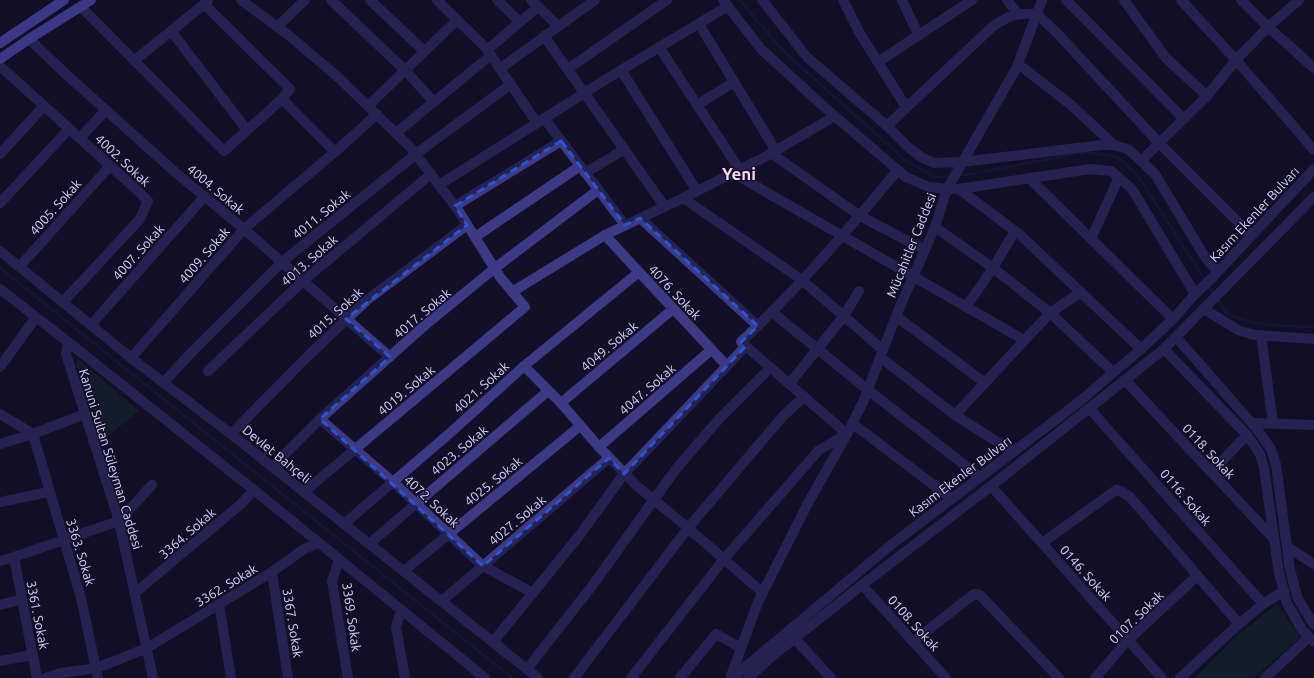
<svg xmlns="http://www.w3.org/2000/svg" width="1314" height="678" font-family="Ubuntu,sans-serif">
<rect width="100%" height="100%" fill="#130f26"/>
<!-- green -->
<g fill="#12302f">
<polygon points="78,359 139,411 104,439 78,373 76,363"/>
<polygon points="1277,604 1300,637 1254,678 1195,678 1235,638"/>
</g>
<g fill="none" stroke-linecap="round" stroke-linejoin="round">
<!-- stream -->
<g stroke="#0c2248" stroke-width="2.5">
<polyline points="740,0 781,49 905,160 935,177 952,176"/>
<polyline points="959,175 971,174 1085,152 1118,157 1138,176 1205,280"/>
<polyline points="0,268 512,678"/>
<polyline points="1209,286 1215,295"/>
<path d="M 1218,299 C 1220,302 1222,307 1224,310 C 1241,327 1291,326 1314,327"/>
</g>
<!-- minor -->
<g stroke="#3d3a85" stroke-width="10">
<polyline points="241,0 291,37 340,79 411,148 458,210 500,277 525,307 304,492"/>
<polyline points="331,0 405,70 434,102"/>
<polyline points="370,0 424,51"/>
<polyline points="437,0 485,47 537,123"/>
<polyline points="497,0 520,22"/>
<polyline points="531,0 558,26"/>
<polyline points="843,0 859,32 906,107"/>
<polyline points="902,0 919,36"/>
<polyline points="1007,0 1018,14"/>
<polyline points="1066,0 1184,119"/>
<polyline points="1124,0 1166,58 1207,96"/>
<polyline points="1181,0 1236,60 1314,150"/>
<polyline points="81,7 224,151 282,99 290,89 204,4"/>
<polyline points="699,24 776,151"/>
<polyline points="277,27 305,0"/>
<polyline points="171,31 247,130"/>
<polyline points="544,36 665,207"/>
<polyline points="29,39 68,76 176,173 244,229 390,357"/>
<polyline points="659,47 740,170"/>
<polyline points="487,50 538,7"/>
<polyline points="134,61 208,1"/>
<polyline points="878,62 972,0"/>
<polyline points="1018,64 1070,104 1114,145"/>
<polyline points="0,66 139,192 148,201 140,219 63,302"/>
<polyline points="501,68 595,0"/>
<polyline points="568,69 667,0"/>
<polyline points="621,70 697,191"/>
<polyline points="282,99 335,152"/>
<polyline points="697,105 734,82"/>
<polyline points="368,106 457,20"/>
<polyline points="544,118 625,225"/>
<path d="M 887,126 L 992,27 C 1009,15 1016,13 1037,14 L 1058,34 L 1159,143 L 1251,235"/>
<polyline points="396,133 491,55"/>
<polyline points="80,138 106,110"/>
<polyline points="771,153 860,216 925,250"/>
<polyline points="0,154 44,106"/>
<polyline points="1141,161 1207,96 1236,60 1268,27 1299,0"/>
<polyline points="585,173 625,149"/>
<polyline points="733,173 1024,340"/>
<polyline points="1029,178 1173,319"/>
<polyline points="439,185 608,78 728,6"/>
<polyline points="959,189 1019,234 1141,349"/>
<polyline points="683,198 802,280 883,350"/>
<polyline points="0,203 69,129"/>
<polyline points="455,206 561,141"/>
<polyline points="640,218 758,326"/>
<polyline points="935,227 993,268 1050,313 1113,372"/>
<polyline points="605,235 639,272 727,366"/>
<polyline points="475,237 580,166"/>
<polyline points="1091,239 1119,177"/>
<polyline points="20,266 110,166"/>
<polyline points="512,292 605,235 683,198 763,158 835,116"/>
<polyline points="966,307 993,268 1015,231"/>
<polyline points="1204,309 1238,330 1254,335 1314,339"/>
<polyline points="772,312 868,390 980,477"/>
<polyline points="896,316 985,383"/>
<polyline points="91,325 204,197"/>
<polyline points="1261,335 1273,423"/>
<polyline points="880,357 955,415 1013,452"/>
<polyline points="131,358 244,229 335,152 377,114"/>
<polyline points="524,366 561,403 599,447 637,486 681,522 763,593"/>
<polyline points="0,367 36,317"/>
<polyline points="208,371 303,281 431,174"/>
<polyline points="1125,380 1274,539"/>
<polyline points="164,382 190,354 282,262 416,154 511,84"/>
<polyline points="789,384 844,316 859,291"/>
<polyline points="561,403 673,309"/>
<polyline points="1089,408 1263,604"/>
<polyline points="0,414 33,434 81,598 98,678"/>
<polyline points="955,415 1050,313 1081,292"/>
<polyline points="320,419 393,482 483,566 533,593"/>
<polyline points="852,423 952,499"/>
<polyline points="1252,423 1314,425"/>
<polyline points="231,434 309,355 367,300 467,225"/>
<polyline points="0,444 33,434 85,414"/>
<polyline points="599,447 711,350"/>
<polyline points="272,467 320,419 423,327 495,268 598,190"/>
<polyline points="1211,472 1247,435"/>
<polyline points="991,486 1162,678"/>
<polyline points="0,502 49,492"/>
<polyline points="344,524 450,433 524,366 639,272"/>
<polyline points="1042,543 1116,490 1121,491 1130,497 1239,624"/>
<polyline points="369,544 548,391"/>
<polyline points="1287,547 1314,564"/>
<polyline points="14,557 37,678"/>
<polyline points="339,560 332,581 348,678"/>
<polyline points="0,561 14,557 119,521 152,485"/>
<polyline points="404,571 580,426"/>
<polyline points="272,572 288,678"/>
<polyline points="862,585 946,678"/>
<polyline points="135,593 241,504 254,490"/>
<polyline points="442,601 609,458"/>
<polyline points="219,604 231,678"/>
<polyline points="0,605 22,599"/>
<polyline points="401,610 396,627 405,678"/>
<polyline points="795,639 831,678"/>
<polyline points="914,641 974,594 980,595 1059,678"/>
<polyline points="493,642 579,536 624,474 745,347"/>
<polyline points="0,661 32,655"/>
<polyline points="527,669 592,586 676,469 720,418 770,368"/>
<polyline points="45,678 61,673 97,668 147,648 272,572 304,549 318,543"/>
<polyline points="574,678 688,528 783,416 804,397"/>
<path d="M 631,678 L 724,559 L 819,450 L 847,434 L 741,342 C 797,289 848,230 898,170"/>
<polyline points="680,678 716,634 741,648"/>
<polyline points="1095,678 1128,640 1197,576"/>
<polyline points="1180,678 1239,624 1263,604 1284,591"/>
<polyline points="1265,678 1309,637"/>
</g>
<!-- tertiary -->
<g stroke="#3d3a85" stroke-width="10">
<polyline points="723,0 761,49 823,106 906,177 929,187 947,189 959,189 1090,169 1111,171 1132,189 1195,294"/>
<polyline points="762,0 807,57 887,126 908,147 921,157 934,163 962,162 1102,145 1114,145 1128,149 1155,174 1205,257 1217,271"/>
<polyline points="1241,0 1268,27 1314,68"/>
<polyline points="0,251 131,358 231,434 538,678"/>
<polyline points="0,289 68,342 254,490 485,678"/>
<polyline points="1176,337 1256,428 1271,449 1276,465 1290,570 1298,599 1314,625"/>
<polyline points="68,342 66,354 119,521 153,678"/>
<polyline points="1164,349 1247,435 1260,454 1264,468 1279,573 1287,603 1302,630 1314,642"/>
<polyline points="731,676 758,602 808,503 847,434 864,400 898,311 935,227 947,189 1017,67 1042,0"/>
<polyline points="732,678 891,545 1079,402 1141,349 1173,319 1195,294 1212,278 1314,169"/>
<polyline points="748,678 771,657 862,585 991,486 1164,349 1314,197"/>
</g>
<!-- secondary -->
<g stroke="#6f6bff" stroke-width="10">
<polyline points="0,43 64,0"/>
<polyline points="0,59 29,39 91,0"/>
</g>
</g>
<!-- marked area -->
<path d="M0 0H1314V678H0ZM 561,141 L 625,225 L 640,218 L 758,326 L 741,342 L 745,347 L 624,474 L 609,458 L 483,566 L 320,419 L 390,357 L 346,319 L 467,225 L 455,206 Z" fill="#130f26" fill-opacity=".55" fill-rule="evenodd"/>
<path fill="none" stroke="#2655da" stroke-width="3" stroke-dasharray="8 5" stroke-linejoin="round" d="M 561,141 L 625,225 L 640,218 L 758,326 L 741,342 L 745,347 L 624,474 L 609,458 L 483,566 L 320,419 L 390,357 L 346,319 L 467,225 L 455,206 Z"/>
<g text-anchor="middle" dominant-baseline="central" stroke-width="3" stroke-linejoin="round" paint-order="stroke">
<!-- street labels -->
<g font-size="13" fill="#d9d4ff" stroke="#130f26">
<text transform="translate(123 160) rotate(43)">4002. Sokak</text>
<text transform="translate(216 189) rotate(40)">4004. Sokak</text>
<text transform="translate(55 207) rotate(-48)">4005. Sokak</text>
<text transform="translate(321 214) rotate(-39)">4011. Sokak</text>
<text transform="translate(1254 214) rotate(-47)">Kasım Ekenler Bulvarı</text>
<text transform="translate(911 245) rotate(-68)">Mücahitler Caddesi</text>
<text transform="translate(138 252) rotate(-48)">4007. Sokak</text>
<text transform="translate(204 255) rotate(-49)">4009. Sokak</text>
<text transform="translate(309 260) rotate(-41)">4013. Sokak</text>
<text transform="translate(675 292) rotate(47)">4076. Sokak</text>
<text transform="translate(335 313) rotate(-42)">4015. Sokak</text>
<text transform="translate(422 313) rotate(-40)">4017. Sokak</text>
<text transform="translate(609 346) rotate(-40)">4049. Sokak</text>
<text transform="translate(481 387) rotate(-42)">4021. Sokak</text>
<text transform="translate(647 389) rotate(-41)">4047. Sokak</text>
<text transform="translate(406 390) rotate(-40)">4019. Sokak</text>
<text transform="translate(459 450) rotate(-40)">4023. Sokak</text>
<text transform="translate(1209 451) rotate(47)">0118. Sokak</text>
<text transform="translate(277 454) rotate(39)">Devlet Bahçeli</text>
<text transform="translate(111 459) rotate(73)">Kanuni Sultan Süleyman Caddesi</text>
<text transform="translate(960 476) rotate(-37)">Kasım Ekenler Bulvarı</text>
<text transform="translate(493 481) rotate(-39)">4025. Sokak</text>
<text transform="translate(1186 497) rotate(49)">0116. Sokak</text>
<text transform="translate(432 501) rotate(43)">4072. Sokak</text>
<text transform="translate(517 520) rotate(-40)">4027. Sokak</text>
<text transform="translate(187 533) rotate(-41)">3364. Sokak</text>
<text transform="translate(81 552) rotate(73)">3363. Sokak</text>
<text transform="translate(1086 573) rotate(48)">0146. Sokak</text>
<text transform="translate(226 585) rotate(-31)">3362. Sokak</text>
<text transform="translate(38 615) rotate(79)">3361. Sokak</text>
<text transform="translate(352 617) rotate(82)">3369. Sokak</text>
<text transform="translate(1136 617) rotate(-44)">0107. Sokak</text>
<text transform="translate(293 623) rotate(81)">3367. Sokak</text>
<text transform="translate(914 623) rotate(48)">0108. Sokak</text>
</g>
<!-- district labels -->
<g font-size="17" font-weight="bold" fill="#ffd6f0" stroke="#130f26">
<text x="739" y="173">Yeni</text>
</g>
</g>
</svg>
